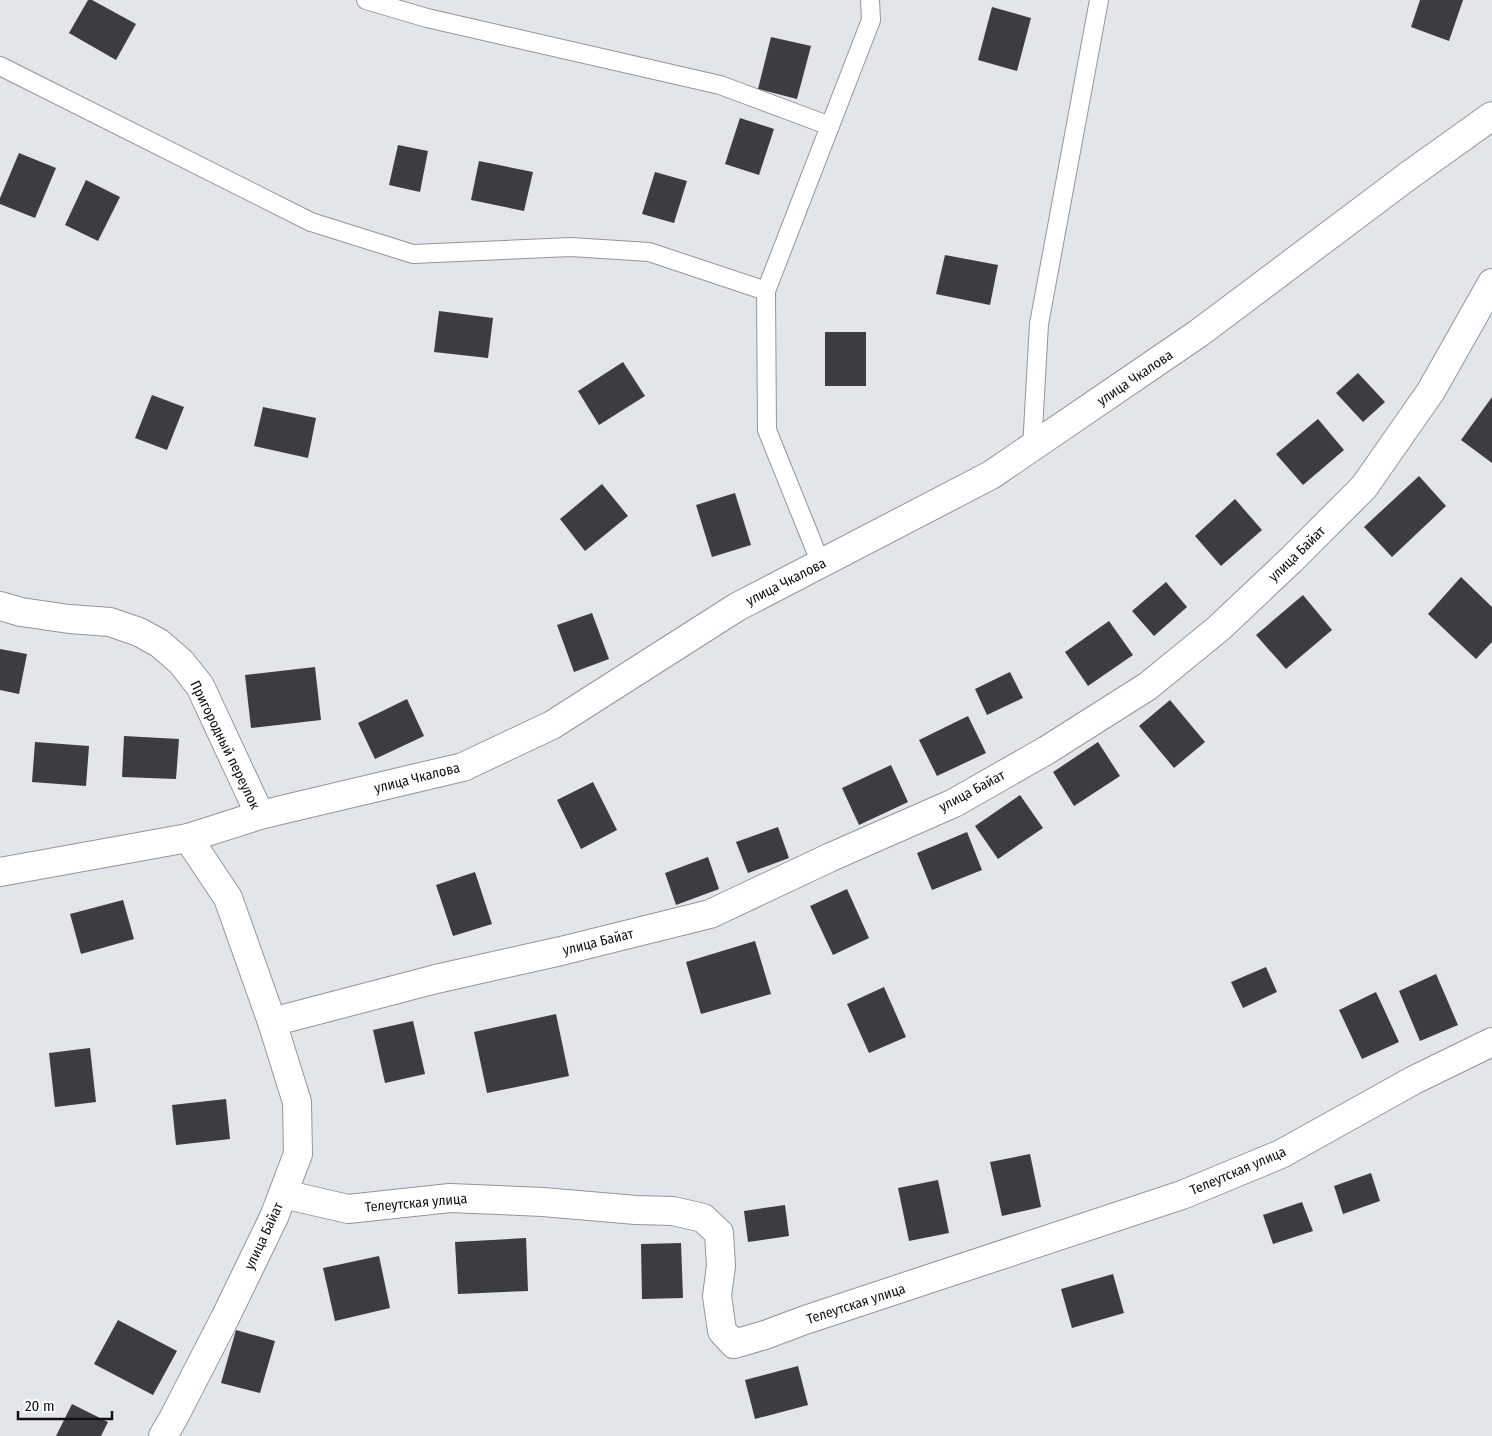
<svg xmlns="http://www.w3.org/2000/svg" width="1492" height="1436" font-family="'Fira Sans Condensed',sans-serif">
<rect width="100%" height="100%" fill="#e3e6e9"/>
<!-- building -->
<g fill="#3b3d40">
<polygon points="88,0 92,0 136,24 116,60 69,33"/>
<polygon points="1420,0 1463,0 1449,41 1411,27"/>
<polygon points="992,7 1031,18 1017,71 978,60"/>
<polygon points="771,37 811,46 797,99 758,89"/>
<polygon points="740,118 774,129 759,175 725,164"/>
<polygon points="398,145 428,151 420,192 389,185"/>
<polygon points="19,153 56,168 35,218 0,204 0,198"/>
<polygon points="479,161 533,172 524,211 471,200"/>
<polygon points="655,172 687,181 674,223 642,214"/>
<polygon points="86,180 120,197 98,241 65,225"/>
<polygon points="945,255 998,265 990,305 936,294"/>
<polygon points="439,311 493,318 488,358 434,352"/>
<rect x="825" y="332" width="41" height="54"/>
<polygon points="623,362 645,396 599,425 578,391"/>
<polygon points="1358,373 1385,402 1363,422 1336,393"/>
<polygon points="152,395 184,407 167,450 135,438"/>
<polygon points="1492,397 1492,463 1461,440"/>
<polygon points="263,407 316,418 308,458 254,446"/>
<polygon points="1318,419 1344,450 1303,485 1276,454"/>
<polygon points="1419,476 1446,506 1392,557 1364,527"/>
<polygon points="602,484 628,516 585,551 560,519"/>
<polygon points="735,493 751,545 712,557 696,505"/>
<polygon points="1235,499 1262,530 1221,566 1195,536"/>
<polygon points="1461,577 1492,607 1492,642 1476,659 1428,614"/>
<polygon points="1166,582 1187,607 1154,636 1132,611"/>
<polygon points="1303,595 1332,630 1286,669 1256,635"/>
<polygon points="592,613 609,659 574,672 557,625"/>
<polygon points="1109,621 1133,655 1088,686 1065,652"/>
<polygon points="0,649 27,654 19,694 0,690"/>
<polygon points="315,667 321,720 251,728 245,675"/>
<polygon points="1010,672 1023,698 987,715 975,689"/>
<polygon points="407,699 424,736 375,759 358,723"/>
<polygon points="1170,700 1205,742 1174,768 1139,726"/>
<polygon points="968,716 986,753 937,776 919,740"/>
<polygon points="124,736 179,739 176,779 122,777"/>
<polygon points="35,742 89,746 86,786 32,782"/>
<polygon points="1098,742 1120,776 1074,806 1053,772"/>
<polygon points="891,765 908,802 859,825 842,788"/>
<polygon points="593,782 617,830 581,849 557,800"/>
<polygon points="1020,795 1043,828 998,859 975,826"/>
<polygon points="778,827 789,858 748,873 736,842"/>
<polygon points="967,832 982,870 932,890 917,853"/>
<polygon points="708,857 719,889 676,905 665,873"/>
<polygon points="475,872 492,924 453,936 436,885"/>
<polygon points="847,889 869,938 833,955 810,906"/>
<polygon points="123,900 134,939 81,954 70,914"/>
<polygon points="755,941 771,994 701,1014 686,962"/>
<polygon points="1266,967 1277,992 1243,1008 1231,982"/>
<polygon points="1436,974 1458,1025 1420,1041 1399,991"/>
<polygon points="884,987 906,1037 869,1053 847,1004"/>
<polygon points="1376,992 1399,1042 1362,1059 1339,1010"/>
<polygon points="556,1014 569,1076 487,1093 474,1032"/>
<polygon points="413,1021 425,1074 385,1083 373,1030"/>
<polygon points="90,1048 96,1102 55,1107 49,1053"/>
<polygon points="226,1099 230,1139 176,1145 172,1105"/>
<polygon points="1030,1154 1041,1207 1002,1216 990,1162"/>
<polygon points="1371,1173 1380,1201 1343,1214 1334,1186"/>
<polygon points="938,1180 949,1233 909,1241 898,1188"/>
<polygon points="1302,1202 1313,1231 1273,1244 1263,1215"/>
<polygon points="785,1205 789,1236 748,1242 744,1211"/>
<polygon points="526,1238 528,1291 458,1294 455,1242"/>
<polygon points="681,1243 683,1298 642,1299 641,1244"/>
<polygon points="379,1256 390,1308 335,1321 323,1268"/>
<polygon points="1113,1274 1124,1313 1072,1328 1061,1289"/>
<polygon points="118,1320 177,1351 153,1395 94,1364"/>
<polygon points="236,1330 275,1341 260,1393 221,1383"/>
<polygon points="798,1366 808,1405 755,1419 745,1380"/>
<polygon points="72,1404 108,1422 101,1436 56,1436"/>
</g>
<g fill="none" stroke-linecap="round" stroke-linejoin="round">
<!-- lane casing -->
<g stroke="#939599" stroke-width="20">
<g id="lane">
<polyline points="366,0 427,18 720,85 830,126"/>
<polyline points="0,66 311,222 413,254 571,247 649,252 766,291"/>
<polyline points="1032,448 1039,324 1099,0"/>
<polyline points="821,564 767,430 766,291 871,20 870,0"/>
</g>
</g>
<!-- street casing -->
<g stroke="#939599" stroke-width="30">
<g id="street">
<polyline points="0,606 21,612 69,619 110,622 139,632 159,643 181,662 200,686 260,815"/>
<polyline points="0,872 188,838 260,815 463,767 552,725 737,607 991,475 1199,333 1408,176 1492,116"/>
<polyline points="272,1022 436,979 561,951 710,914 831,857 954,803 1047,750 1148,686 1219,628 1292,559 1364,487 1431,391 1492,283"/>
<polyline points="283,1194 348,1209 450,1198 543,1202 636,1210 673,1211 703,1218 719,1233 721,1266 717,1296 722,1331 734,1344 765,1335 805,1320 1182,1195 1281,1154 1414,1080 1492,1042"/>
<polyline points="163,1436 173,1419 225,1318 274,1217 298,1154 297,1102 272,1022 228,898 188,838"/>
</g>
</g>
<!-- lane -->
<use href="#lane" stroke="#fff" stroke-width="18"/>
<!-- street -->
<use href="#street" stroke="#fff" stroke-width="28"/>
</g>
<g text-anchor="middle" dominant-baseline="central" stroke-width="5" stroke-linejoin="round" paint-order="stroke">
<!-- street labels -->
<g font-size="14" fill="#0f1011" stroke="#fff">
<text transform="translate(1135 378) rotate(-34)">улица Чкалова</text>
<text transform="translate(1297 554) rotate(-44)">улица Байат</text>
<text transform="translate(786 582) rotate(-27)">улица Чкалова</text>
<text transform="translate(225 745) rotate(64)">Пригородный переулок</text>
<text transform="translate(417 778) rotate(-14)">улица Чкалова</text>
<text transform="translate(972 791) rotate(-28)">улица Байат</text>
<text transform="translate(598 942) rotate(-14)">улица Байат</text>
<text transform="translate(1238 1171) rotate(-23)">Телеутская улица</text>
<text transform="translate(416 1203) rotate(-5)">Телеутская улица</text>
<text transform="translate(264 1236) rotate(-65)">улица Байат</text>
<text transform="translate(856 1304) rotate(-18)">Телеутская улица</text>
</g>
</g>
<!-- scale -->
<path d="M18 1411v8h94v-8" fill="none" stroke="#0f1011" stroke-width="2.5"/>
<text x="25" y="1411" font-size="15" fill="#0f1011" stroke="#ffffff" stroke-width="4" paint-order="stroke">20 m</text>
</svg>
